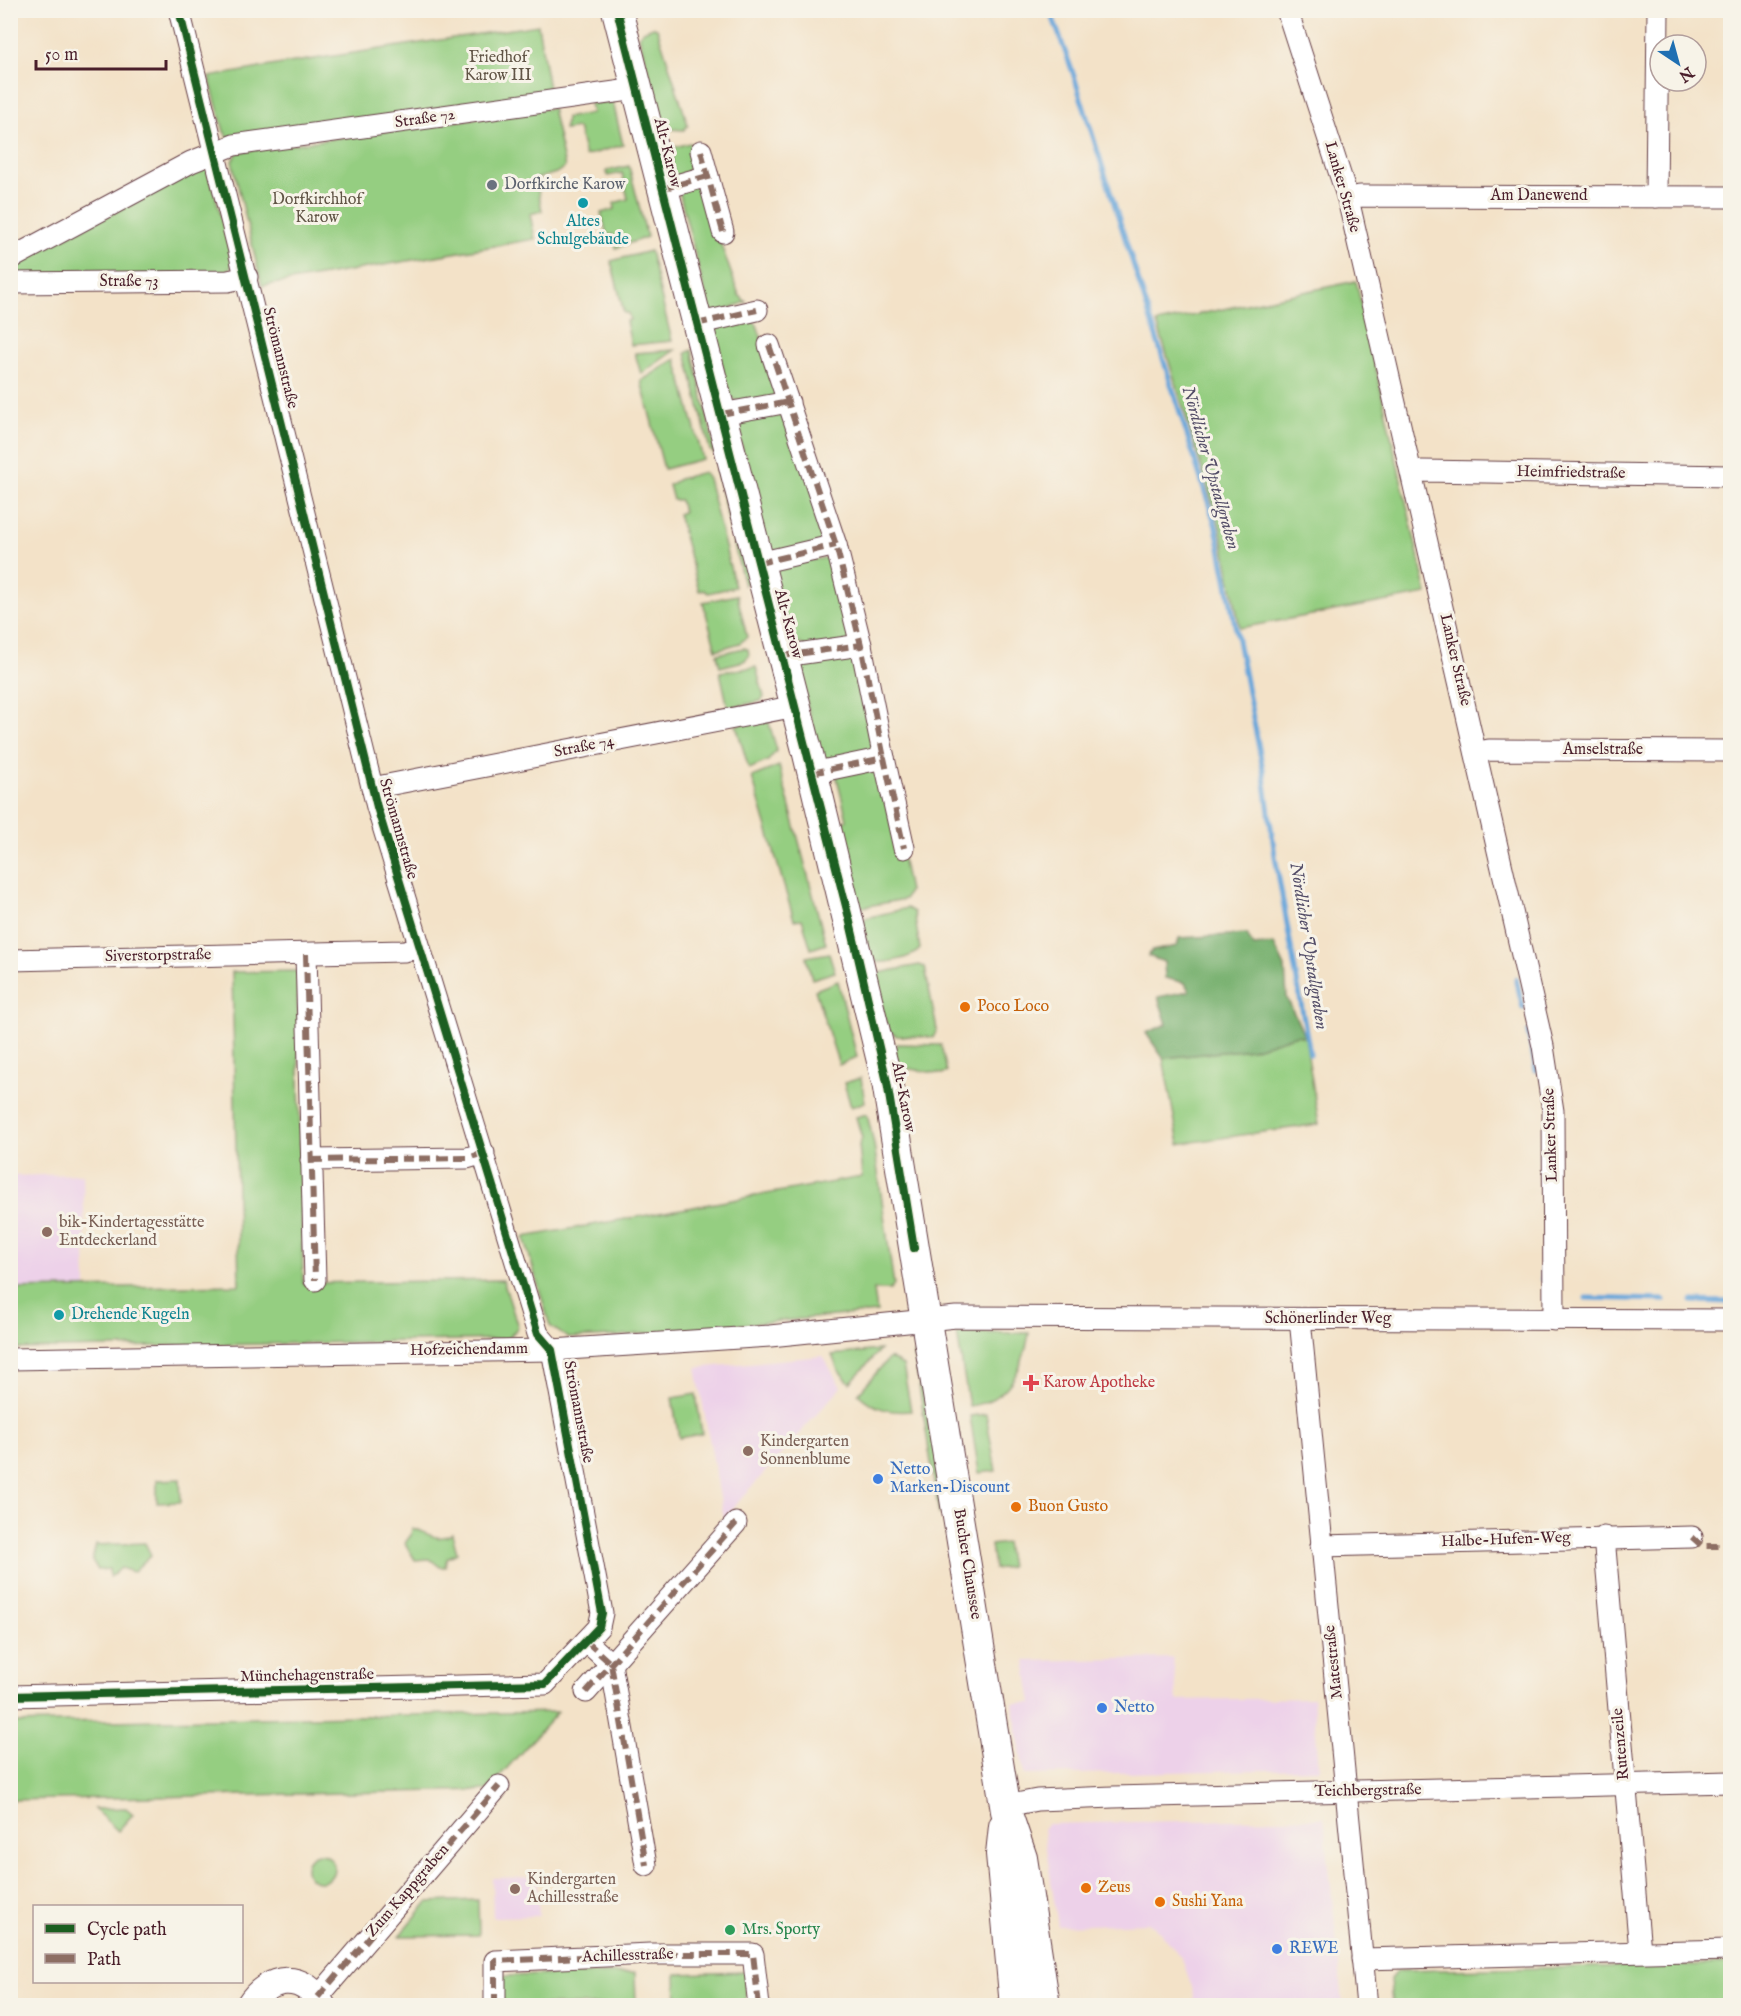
<svg xmlns="http://www.w3.org/2000/svg" width="1741" height="2016" font-family="'IM FELL English',serif">
<rect width="100%" height="100%" fill="#f7f3e8"/>
<filter id="ink" filterUnits="userSpaceOnUse"><feTurbulence type="fractalNoise" baseFrequency=".0167" numOctaves="2"/><feDisplacementMap in="SourceGraphic" scale="12" xChannelSelector="R" yChannelSelector="G"/><feConvolveMatrix kernelMatrix="1 2 1 2 8 2 1 2 1" color-interpolation-filters="sRGB"/></filter>
<filter id="wash" filterUnits="userSpaceOnUse"><feTurbulence type="fractalNoise" baseFrequency=".008" numOctaves="4" result="noise"/><feDisplacementMap in="SourceGraphic" scale="24" xChannelSelector="R" yChannelSelector="G"/><feGaussianBlur stdDeviation="1.35" result="paint"/><feColorMatrix in="noise" values="0 0 0 0 0 0 0 0 0 0 0 0 0 0 0 0 0 1.4 0 .05"/><feComposite in="paint" operator="in"/></filter>
<g filter="url(#wash)">
<rect width="100%" height="100%" fill="#f3e2c8"/>
<!-- built -->
<g fill="#edd1e9">
<polygon points="83,1174 86,1288 11,1289 11,1176"/>
<polygon points="823,1356 841,1387 724,1518 696,1368"/>
<polygon points="1173,1658 1177,1700 1313,1698 1319,1769 1024,1775 1013,1703 1032,1703 1025,1661"/>
<polygon points="1324,1818 1343,2005 1194,2005 1192,1987 1182,1959 1161,1932 1148,1923 1058,1926 1043,1829 1047,1824"/>
<polygon points="537,1877 539,1916 493,1917 492,1878"/>
</g>
<!-- green -->
<g fill="#95ce81" stroke="#707656" stroke-width="1.5">
<polygon points="538,25 550,95 229,137 224,132 209,77 288,63"/>
<polygon points="653,27 657,28 688,125 684,130 668,129 661,124 639,36 643,31"/>
<polygon points="613,102 623,145 585,156 578,128 564,130 566,118 592,113 590,103"/>
<polygon points="552,108 565,167 556,173 536,179 542,211 530,214 535,239 262,286 232,161 238,152"/>
<polygon points="689,143 694,146 702,175 682,179 674,174 669,155 672,148"/>
<polygon points="204,166 208,168 234,264 223,275 11,279 11,265"/>
<polygon points="629,166 647,237 616,248 613,235 607,235 601,213 615,209 614,203 628,199 622,173 608,176 606,171"/>
<polygon points="699,183 739,295 746,302 716,314 709,309 680,195 683,187"/>
<polygon points="650,251 672,341 631,345 626,321 630,320 628,313 624,313 611,261"/>
<polygon points="1356,281 1427,594 1240,628 1220,527 1157,323"/>
<polygon points="749,318 757,325 780,392 775,399 741,403 729,397 714,333 719,324"/>
<polygon points="675,350 641,374 635,353"/>
<polygon points="692,350 716,455 710,450 686,353"/>
<polygon points="676,359 703,459 664,469 641,381"/>
<polygon points="780,412 789,418 827,535 821,543 774,554 767,549 738,432 744,418"/>
<polygon points="716,470 726,470 754,578 744,585"/>
<polygon points="704,472 708,478 735,587 708,593 704,590 699,591 678,514 683,512 680,500 673,500 669,485 679,479"/>
<polygon points="831,557 853,632 847,643 808,648 790,639 773,572 779,565"/>
<polygon points="737,595 747,637 740,643 716,650 703,602"/>
<polygon points="744,648 748,649 749,656 744,661 720,667 717,654"/>
<polygon points="852,652 874,754 821,760 797,665"/>
<polygon points="756,667 764,697 761,701 728,708 720,672"/>
<polygon points="768,720 777,750 768,761 749,769 736,725"/>
<polygon points="779,766 826,944 811,949 802,919 794,920 752,777"/>
<polygon points="877,766 884,770 909,891 905,899 858,908 836,823 847,820 836,774"/>
<path d="M 907,908 L 914,912 L 920,949 C 912,958 882,966 871,960 L 862,926 L 866,918 Z"/>
<polygon points="829,953 835,972 812,979 806,957"/>
<polygon points="919,965 925,967 937,1030 933,1037 897,1036 888,1031 875,978 879,973"/>
<polygon points="297,971 303,1283 503,1280 518,1327 508,1339 11,1349 10,1289 239,1285 232,972"/>
<polygon points="838,981 857,1057 839,1065 815,990"/>
<polygon points="1297,1035 1305,1037 1319,1124 1179,1144 1163,1058 1252,1049"/>
<polygon points="897,1044 941,1045 947,1072 942,1074 898,1067 894,1049"/>
<polygon points="861,1078 865,1102 851,1107 844,1083"/>
<polygon points="867,1114 874,1144 894,1285 890,1290 874,1290 877,1312 617,1336 568,1338 550,1326 524,1237 862,1177 859,1145 862,1138 856,1117"/>
<path d="M 957,1333 L 1029,1333 C 1023,1369 1009,1401 969,1406 Z"/>
<polygon points="880,1350 850,1383 838,1370 832,1355"/>
<polygon points="923,1353 948,1503 939,1514 914,1354"/>
<path d="M 889,1358 L 903,1365 L 911,1411 C 890,1413 874,1409 858,1394 Z"/>
<polygon points="696,1394 702,1434 679,1438 672,1398"/>
<polygon points="986,1414 996,1471 979,1473 970,1416"/>
<polygon points="180,1479 181,1502 157,1503 157,1480"/>
<path d="M 412,1528 C 427,1532 436,1543 452,1534 L 457,1553 L 447,1558 L 445,1567 L 440,1567 L 430,1559 L 415,1560 L 405,1543 L 411,1535 Z"/>
<polygon points="145,1543 151,1555 133,1572 121,1568 110,1577 109,1569 98,1570 92,1560 96,1545"/>
<polygon points="1006,1543 1010,1567 994,1569 991,1545"/>
<polygon points="558,1712 487,1790 11,1800 10,1723"/>
<polygon points="126,1808 133,1814 118,1831 94,1809"/>
<circle cx="320" cy="1868" r="14"/>
<polygon points="478,1900 479,1935 399,1936 428,1902"/>
<polygon points="1730,1964 1730,2006 1392,2005 1390,1979 1397,1971"/>
<polygon points="746,1972 746,2005 677,2005 676,1974"/>
<polygon points="635,1973 636,2005 502,2005 501,1976"/>
</g>
<!-- forest -->
<polygon fill="#78b16f" stroke="#61684d" stroke-width="1.5" points="1247,934 1253,946 1274,944 1285,967 1287,998 1305,1037 1297,1035 1252,1049 1163,1058 1146,1033 1167,1024 1158,997 1189,991 1185,983 1165,978 1164,962 1148,956 1152,951 1177,946 1179,938"/>
<g fill="none" stroke-linecap="round" stroke-linejoin="round">
<!-- stream -->
<g stroke="#68a6da" stroke-width="5">
<polyline points="1050,10 1073,73 1216,527 1263,769 1275,856 1310,1054"/>
<polyline points="1516,979 1523,1008"/>
<polyline points="1528,1032 1536,1070"/>
<polyline points="1543,1279 1543,1263"/>
<polyline points="1586,1298 1664,1300"/>
<polyline points="1692,1301 1730,1302"/>
</g>
</g>
</g>
<g filter="url(#ink)">
<g fill="none" stroke-linecap="round" stroke-linejoin="round">
<!-- minor casing -->
<g stroke="#633c43" stroke-width="23">
<g id="minor">
<polyline points="1287,10 1348,199 1543,1046 1553,1111 1554,1320"/>
<polyline points="701,151 723,232"/>
<polyline points="662,189 708,176"/>
<polyline points="1656,197 1658,10"/>
<polyline points="1348,199 1360,196 1730,197"/>
<polyline points="10,259 191,162 234,145 637,89"/>
<polyline points="10,283 228,281 247,277"/>
<polyline points="696,324 757,310"/>
<polyline points="769,345 836,545 861,645 884,758"/>
<polyline points="721,414 789,402"/>
<polyline points="1413,473 1422,471 1730,476"/>
<polyline points="759,563 836,545"/>
<polyline points="783,656 861,645"/>
<polyline points="1476,753 1489,750 1730,751"/>
<polyline points="812,773 884,758 904,848"/>
<polyline points="372,788 796,706"/>
<polyline points="306,954 315,1280"/>
<polyline points="10,960 404,951 419,948"/>
<polyline points="311,1160 467,1158 484,1153"/>
<polyline points="1300,1319 1367,2006"/>
<polyline points="10,1359 552,1350 770,1336 956,1317 1730,1320"/>
<polyline points="1604,1537 1640,1951"/>
<polyline points="1321,1546 1692,1537"/>
<polyline points="586,1641 611,1664 646,1865"/>
<polyline points="586,1692 736,1523"/>
<polyline points="10,1696 545,1684 599,1627 602,1613 552,1350 538,1334 377,807 179,10"/>
<polyline points="1006,1806 1037,1800 1113,1797 1730,1782"/>
<polyline points="1362,1959 1730,1950"/>
<polyline points="318,1997 499,1786"/>
<polyline points="495,2006 495,1961 650,1954 753,1954 759,2006"/>
</g>
</g>
<!-- tertiary casing -->
<g stroke="#633c43" stroke-width="29">
<path id="tertiary" d="M 249,2006 C 268,1975 304,1971 322,2006"/>
</g>
<!-- secondary casing -->
<g stroke="#633c43" stroke-width="32">
<g id="secondary">
<polyline points="617,10 808,754 887,1082 1006,1811 1022,1858 1045,2006"/>
<polyline points="1004,1826 1001,1854 1015,2006"/>
</g>
</g>
<!-- minor -->
<use href="#minor" stroke="#fff" stroke-width="21"/>
<!-- tertiary -->
<use href="#tertiary" stroke="#fff" stroke-width="27"/>
<!-- secondary -->
<use href="#secondary" stroke="#fff" stroke-width="30"/>
<!-- quiet -->
<g stroke="#8d6e63" stroke-width="6" stroke-dasharray="12 6" stroke-linecap="butt">
<polyline points="701,151 723,232"/>
<polyline points="662,189 708,176"/>
<polyline points="696,324 757,310"/>
<polyline points="769,345 836,545 861,645 884,758"/>
<polyline points="721,414 789,402"/>
<polyline points="759,563 836,545"/>
<polyline points="783,656 861,645"/>
<polyline points="812,773 884,758 904,848"/>
<polyline points="306,954 315,1280"/>
<polyline points="311,1160 467,1158 484,1153"/>
<polyline points="1692,1537 1702,1546 1730,1546"/>
<polyline points="586,1641 611,1664 646,1865"/>
<polyline points="586,1692 736,1523"/>
<polyline points="318,1997 499,1786"/>
<polyline points="495,2006 495,1961 650,1954 753,1954 759,2006"/>
</g>
<!-- cycleway casing -->
<g stroke="#f7f3e8" stroke-width="11">
<g id="cycleway">
<polyline points="617,10 849,918 887,1082 914,1248"/>
<polyline points="10,1696 545,1684 599,1627 602,1613 552,1350 538,1334 377,807 179,10"/>
</g>
</g>
<!-- cycleway -->
<use href="#cycleway" stroke="#1b5e20" stroke-width="8"/>
</g>
</g>
<!-- markers -->
<circle fill="#6b7280" stroke="#f7f3e8" stroke-width="2" cx="492" cy="185" r="6"/>
<g fill="#0f9aa8" stroke="#f7f3e8" stroke-width="2">
<circle cx="583" cy="203" r="6"/>
<circle cx="59" cy="1315" r="6"/>
</g>
<g fill="#e8710a" stroke="#f7f3e8" stroke-width="2">
<circle cx="965" cy="1007" r="6"/>
<circle cx="1016" cy="1507" r="6"/>
<circle cx="1086" cy="1888" r="6"/>
<circle cx="1160" cy="1902" r="6"/>
</g>
<g fill="#8d6e63" stroke="#f7f3e8" stroke-width="2">
<circle cx="47" cy="1232" r="6"/>
<circle cx="748" cy="1451" r="6"/>
<circle cx="515" cy="1889" r="6"/>
</g>
<path fill="#e0444e" stroke="#f7f3e8" stroke-width="2" d="M1028 1374h6v6h6v6h-6v6h-6v-6h-6v-6h6z"/>
<g fill="#3f7fe0" stroke="#f7f3e8" stroke-width="2">
<circle cx="878" cy="1479" r="6"/>
<circle cx="1102" cy="1708" r="6"/>
<circle cx="1277" cy="1949" r="6"/>
</g>
<circle fill="#2e9e5b" stroke="#f7f3e8" stroke-width="2" cx="730" cy="1930" r="6"/>
<g text-anchor="middle" dominant-baseline="central" stroke-width="6" stroke-linejoin="round" paint-order="stroke">
<!-- park labels -->
<g font-size="16" fill="#605445" stroke="#f7f3e8">
<text x="498" y="58">Friedhof<tspan x="498" dy="18">Karow III</tspan></text>
<text x="317" y="200">Dorfkirchhof<tspan x="317" dy="18">Karow</tspan></text>
</g>
<!-- street labels -->
<g font-size="16" fill="#4a1f2b" stroke="#f7f3e8">
<text transform="translate(425 119) rotate(-8)">Straße 72</text>
<text transform="translate(667 153) rotate(76)">Alt-Karow</text>
<text transform="translate(1342 187) rotate(74)">Lanker Straße</text>
<text x="1539" y="196">Am Danewend</text>
<text x="129" y="282">Straße 73</text>
<text transform="translate(280 358) rotate(76)">Strömannstraße</text>
<text transform="translate(1571 473) rotate(1)">Heimfriedstraße</text>
<text transform="translate(788 624) rotate(75)">Alt-Karow</text>
<text transform="translate(1455 660) rotate(77)">Lanker Straße</text>
<text transform="translate(584 747) rotate(-11)">Straße 74</text>
<text x="1603" y="750">Amselstraße</text>
<text transform="translate(398 829) rotate(74)">Strömannstraße</text>
<text transform="translate(158 956) rotate(-1)">Siverstorpstraße</text>
<text transform="translate(903 1097) rotate(79)">Alt-Karow</text>
<text transform="translate(1551 1135) rotate(-92)">Lanker Straße</text>
<text x="1328" y="1319">Schönerlinder Weg</text>
<text transform="translate(469 1350) rotate(-1)">Hofzeichendamm</text>
<text transform="translate(578 1412) rotate(79)">Strömannstraße</text>
<text transform="translate(1506 1540) rotate(-2)">Halbe-Hufen-Weg</text>
<text transform="translate(967 1564) rotate(81)">Bucher Chaussee</text>
<text transform="translate(1334 1662) rotate(-96)">Matestraße</text>
<text transform="translate(307 1676) rotate(-1)">Münchehagenstraße</text>
<text transform="translate(1621 1744) rotate(-95)">Rutenzeile</text>
<text transform="translate(1368 1791) rotate(-1)">Teichbergstraße</text>
<text transform="translate(408 1891) rotate(-49)">Zum Kappgraben</text>
<text transform="translate(628 1956) rotate(-2)">Achillesstraße</text>
</g>
<!-- worship labels -->
<g font-size="16" fill="#5b616d" stroke="#f7f3e8" text-anchor="start">
<text x="504" y="185">Dorfkirche Karow</text>
</g>
<!-- culture labels -->
<g font-size="16" fill="#0d838f" stroke="#f7f3e8">
<text x="583" y="222">Altes<tspan x="583" dy="18">Schulgebäude</tspan></text>
<text x="71" y="1315" text-anchor="start">Drehende Kugeln</text>
</g>
<!-- food labels -->
<g font-size="16" fill="#c56008" stroke="#f7f3e8" text-anchor="start">
<text x="977" y="1007">Poco Loco</text>
<text x="1028" y="1507">Buon Gusto</text>
<text x="1098" y="1888">Zeus</text>
<text x="1172" y="1902">Sushi Yana</text>
</g>
<!-- education labels -->
<g font-size="16" fill="#785e54" stroke="#f7f3e8" text-anchor="start">
<text x="59" y="1223">bik-Kindertagesstätte<tspan x="59" dy="18">Entdeckerland</tspan></text>
<text x="760" y="1442">Kindergarten<tspan x="760" dy="18">Sonnenblume</tspan></text>
<text x="527" y="1880">Kindergarten<tspan x="527" dy="18">Achillesstraße</tspan></text>
</g>
<!-- health labels -->
<g font-size="16" fill="#be3a42" stroke="#f7f3e8" text-anchor="start">
<text x="1043" y="1383">Karow Apotheke</text>
</g>
<!-- shop labels -->
<g font-size="16" fill="#366cbe" stroke="#f7f3e8" text-anchor="start">
<text x="890" y="1470">Netto<tspan x="890" dy="18">Marken-Discount</tspan></text>
<text x="1114" y="1708">Netto</text>
<text x="1289" y="1949">REWE</text>
</g>
<!-- leisure labels -->
<g font-size="16" fill="#27864d" stroke="#f7f3e8" text-anchor="start">
<text x="742" y="1930">Mrs. Sporty</text>
</g>
<!-- water labels -->
<g font-size="18" font-style="italic" fill="#544e68" stroke="#f7f3e8">
<text transform="translate(1210 468) rotate(74)">Nördlicher Upstallgraben</text>
<text transform="translate(1308 946) rotate(81)">Nördlicher Upstallgraben</text>
</g>
</g>
<!-- margin -->
<rect width="1741" height="2016" fill="none" stroke="#f7f3e8" stroke-width="36"/>
<!-- legend -->
<rect x="33" y="1905" width="210" height="78" fill="#f7f3e8" stroke="#b29e9c" stroke-width="1.5"/>
<rect x="45" y="1924" width="30" height="9" fill="#1b5e20" stroke="#b29e9c" stroke-width="1.5"/>
<text x="87" y="1935" font-size="18" fill="#4a1f2b">Cycle path</text>
<rect x="45" y="1954" width="30" height="9" fill="#8d6e63" stroke="#b29e9c" stroke-width="1.5"/>
<text x="87" y="1965" font-size="18" fill="#4a1f2b">Path</text>
<!-- north arrow -->
<g transform="translate(1678 63) rotate(144)"><circle r="28" fill="#f7f3e8" stroke="#b29e9c" stroke-width="1.5"/>
<path d="M0-4.5L10 22L0 15L-10 22Z" fill="#1f6fb2"/>
<text y="-9" font-size="16" font-weight="bold" text-anchor="middle" fill="#4a1f2b">N</text>
</g>
<!-- scale -->
<path d="M36 60v9h130v-9" fill="none" stroke="#4a1f2b" stroke-width="3"/>
<text x="45" y="60" font-size="18" fill="#4a1f2b" stroke="#f7f3e8" stroke-width="4.5" paint-order="stroke">50 m</text>
</svg>
